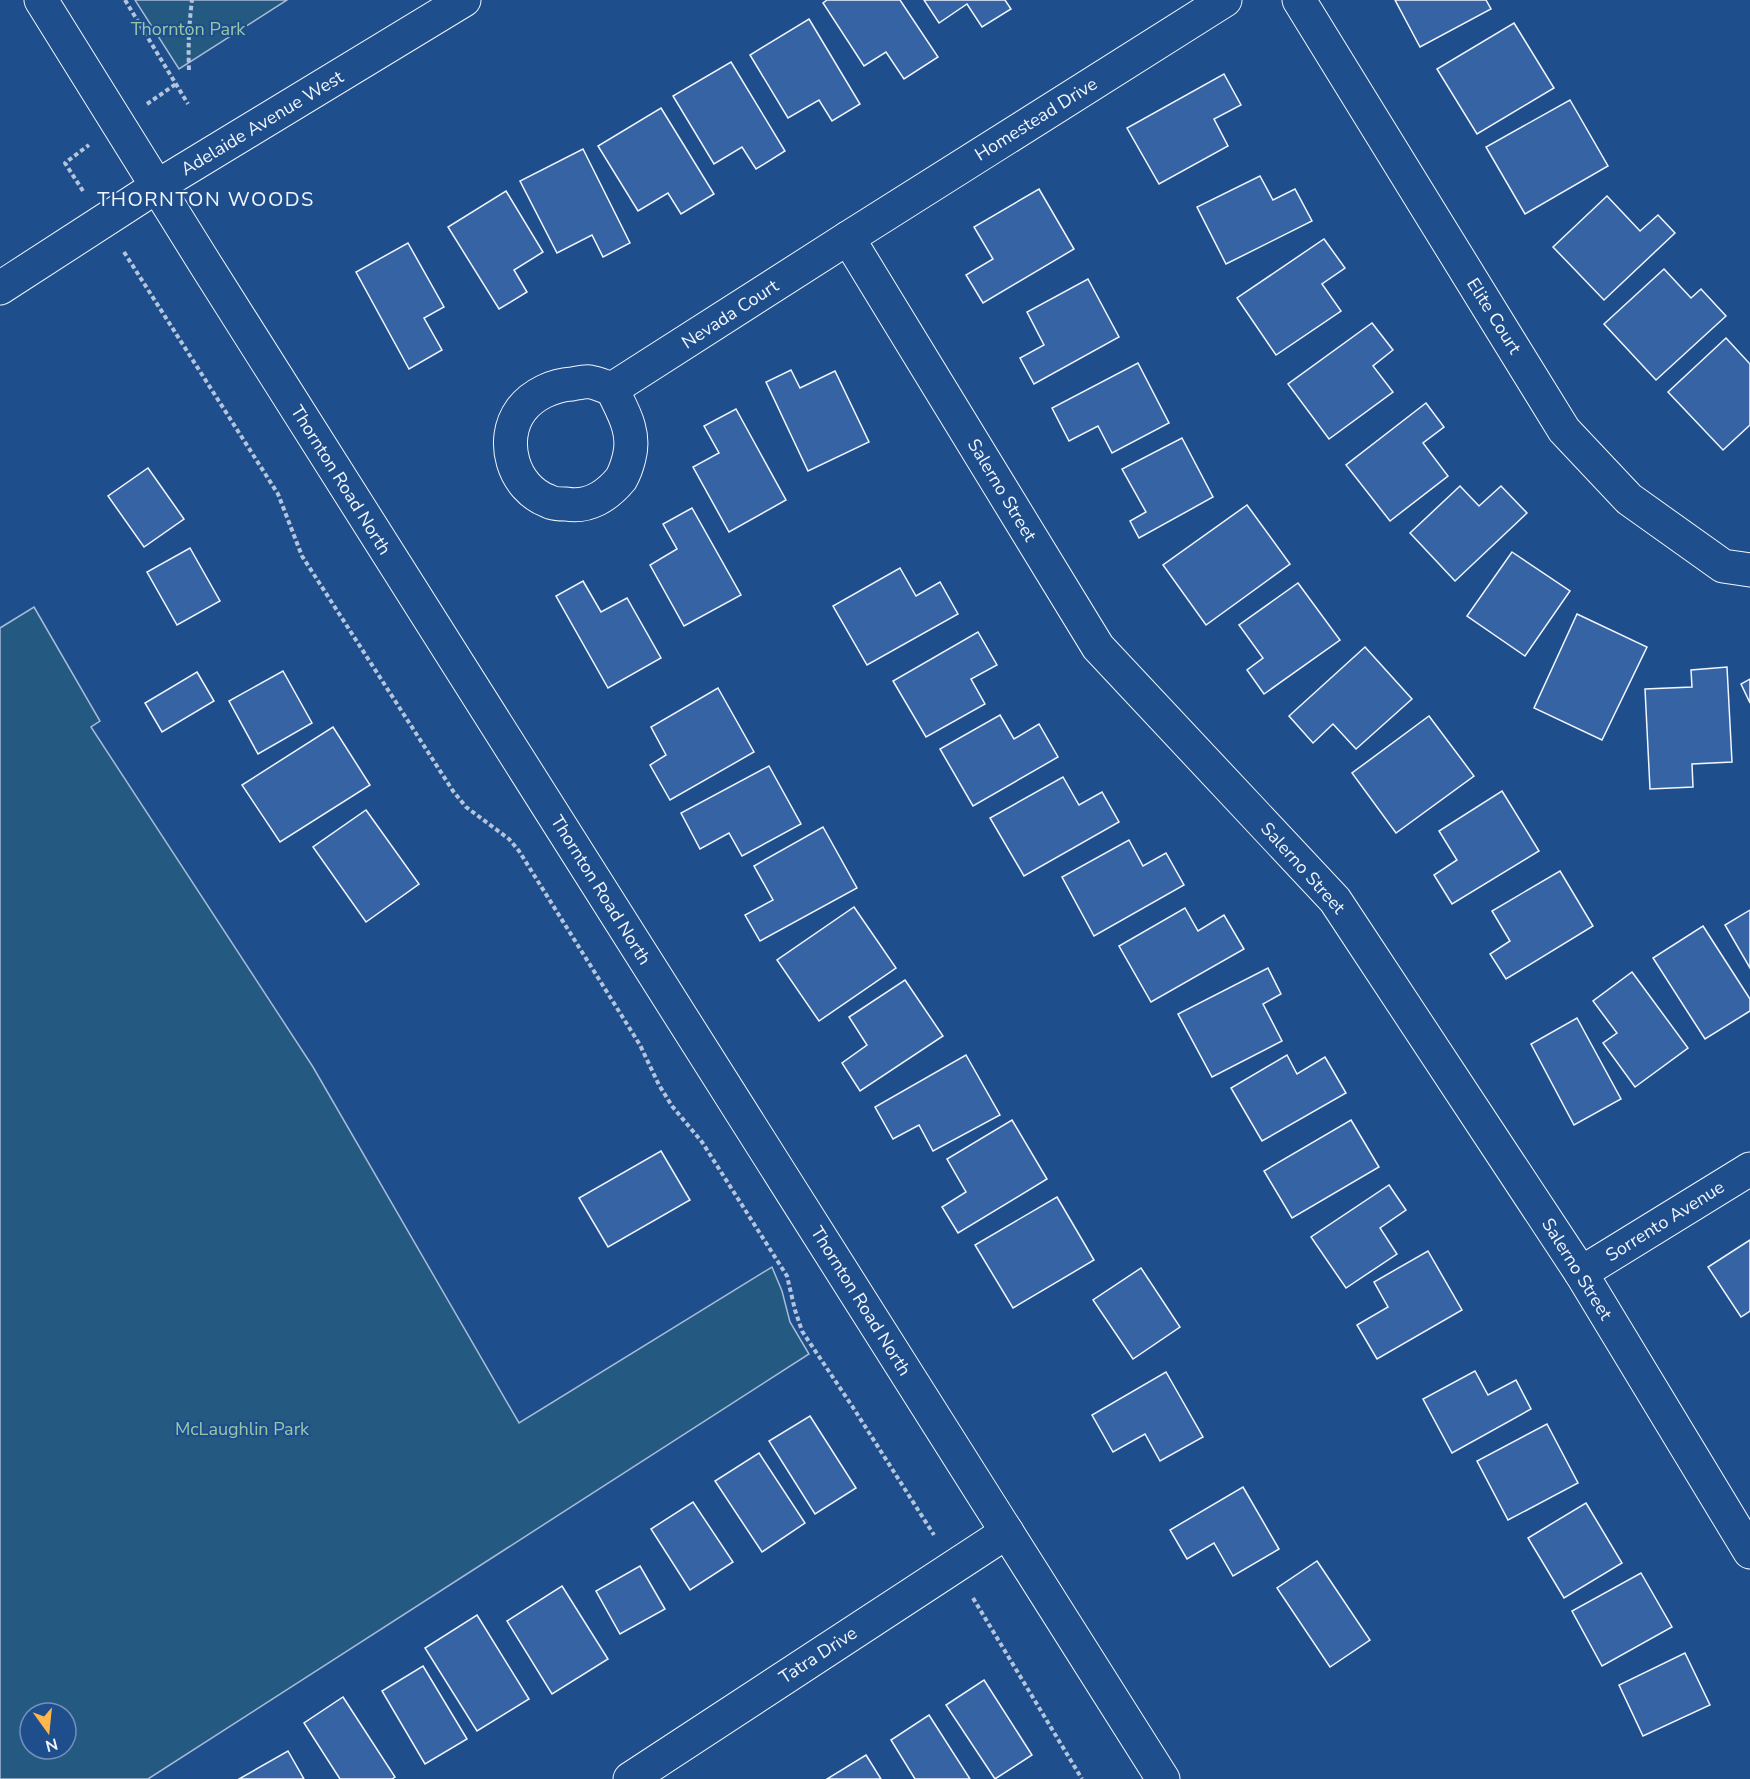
<svg xmlns="http://www.w3.org/2000/svg" width="1750" height="1779" font-family="'Nunito Sans',sans-serif">
<rect width="100%" height="100%" fill="#1f4e8c"/>
<!-- green -->
<g fill="#245a82" stroke="#a8bbd7" stroke-width="1.5" fill-rule="evenodd">
<polygon points="135,0 287,0 179,69"/>
<path d="M 34,607 L 100,721 L 91,727 L 313,1067 L 519,1423 L 772,1267 L 782,1291 L 790,1322 L 809,1354 L 148,1779 L 0,1779 L 0,628 ZM 30,1713 L 66,1713 L 66,1749 L 30,1749 Z"/>
</g>
<!-- building -->
<g fill="#3563a3" stroke="#f2f6ff" stroke-width="1.5">
<polygon points="827,0 900,0 938,57 904,79 886,52 864,66 823,3"/>
<polygon points="924,0 1005,0 1011,9 982,27 967,4 939,23"/>
<polygon points="1395,0 1486,0 1491,9 1420,47"/>
<polygon points="809,19 860,104 832,121 819,100 788,118 750,55"/>
<polygon points="1514,23 1554,88 1477,134 1437,69"/>
<polygon points="731,62 785,151 756,169 742,147 714,164 673,96"/>
<polygon points="1224,74 1241,105 1214,119 1228,146 1159,184 1127,128"/>
<polygon points="1570,100 1608,166 1525,214 1486,147"/>
<polygon points="661,108 714,194 681,214 668,193 638,211 598,146"/>
<polygon points="583,149 630,243 603,257 592,235 557,253 520,181"/>
<polygon points="1260,176 1273,200 1295,189 1312,221 1226,264 1197,207"/>
<polygon points="1039,189 1074,249 983,303 966,275 993,259 974,227"/>
<polygon points="506,191 543,252 514,270 527,292 499,309 448,227"/>
<polygon points="1607,196 1640,231 1658,215 1675,233 1604,300 1553,247"/>
<polygon points="1324,239 1345,268 1322,284 1341,311 1276,355 1237,298"/>
<polygon points="408,243 444,307 424,318 442,350 409,369 356,272"/>
<polygon points="1664,269 1691,298 1701,289 1726,316 1656,380 1604,324"/>
<polygon points="1088,279 1119,337 1034,384 1020,358 1044,345 1027,312"/>
<polygon points="1372,323 1393,350 1373,366 1393,392 1329,439 1288,384"/>
<polygon points="1726,338 1750,364 1750,425 1723,450 1668,392"/>
<polygon points="1138,363 1169,423 1112,453 1098,426 1069,441 1052,408"/>
<polygon points="791,370 800,388 835,371 869,442 808,471 766,382"/>
<polygon points="1426,403 1444,427 1423,443 1448,476 1390,521 1346,465"/>
<polygon points="736,409 786,500 729,532 693,467 719,453 704,426"/>
<polygon points="1182,438 1213,497 1139,538 1130,521 1146,512 1122,469"/>
<polygon points="148,468 184,519 144,547 108,496"/>
<polygon points="1460,486 1479,506 1501,486 1527,513 1455,581 1410,533"/>
<polygon points="1247,505 1290,564 1206,625 1163,565"/>
<polygon points="692,508 741,595 684,626 650,565 677,549 663,524"/>
<polygon points="190,548 220,601 177,625 147,572"/>
<polygon points="1512,552 1570,591 1525,656 1467,616"/>
<polygon points="900,568 916,596 940,582 958,614 867,665 833,606"/>
<polygon points="583,581 601,612 627,598 661,658 608,688 556,596"/>
<polygon points="1298,583 1340,640 1264,694 1247,670 1263,658 1239,625"/>
<polygon points="1577,614 1647,647 1602,740 1534,708"/>
<polygon points="978,632 997,665 971,679 985,704 926,737 893,681"/>
<polygon points="1365,647 1412,699 1356,749 1333,724 1313,743 1289,716"/>
<polygon points="1727,667 1732,762 1692,764 1693,787 1650,789 1645,689 1692,687 1691,670"/>
<polygon points="283,671 312,723 258,754 229,701"/>
<polygon points="197,672 214,701 162,732 145,703"/>
<polygon points="1750,679 1750,703 1741,684"/>
<polygon points="718,688 754,752 670,800 650,765 666,755 651,727"/>
<polygon points="1000,715 1014,739 1039,724 1058,757 973,806 940,749"/>
<polygon points="1429,716 1474,776 1396,833 1352,773"/>
<polygon points="333,727 370,785 280,842 242,785"/>
<polygon points="769,766 801,824 742,856 729,833 700,849 681,813"/>
<polygon points="1063,777 1079,805 1102,792 1119,822 1024,876 990,818"/>
<polygon points="1502,791 1539,851 1452,904 1434,875 1457,860 1439,831"/>
<polygon points="366,810 419,884 366,922 313,847"/>
<polygon points="823,827 857,888 760,941 745,915 773,900 754,866"/>
<polygon points="1129,840 1143,866 1166,853 1184,885 1094,936 1062,877"/>
<polygon points="1560,871 1593,926 1506,979 1490,954 1510,941 1492,911"/>
<polygon points="854,907 896,968 819,1021 777,960"/>
<polygon points="1185,908 1198,931 1224,915 1244,949 1151,1002 1119,946"/>
<polygon points="1750,910 1750,968 1725,925"/>
<polygon points="1703,926 1750,999 1750,1011 1705,1039 1653,958"/>
<polygon points="1268,968 1281,994 1263,1004 1282,1041 1212,1077 1178,1014"/>
<polygon points="1632,972 1688,1048 1635,1087 1603,1043 1617,1033 1593,1001"/>
<polygon points="905,980 943,1036 860,1091 842,1063 867,1045 849,1017"/>
<polygon points="1577,1018 1621,1099 1574,1125 1531,1044"/>
<polygon points="966,1055 1000,1115 933,1151 919,1125 893,1139 875,1107"/>
<polygon points="1287,1055 1297,1074 1325,1057 1346,1093 1262,1141 1231,1088"/>
<polygon points="1012,1120 1047,1179 958,1233 942,1207 966,1192 947,1159"/>
<polygon points="1351,1120 1379,1167 1292,1218 1264,1171"/>
<polygon points="661,1151 690,1200 608,1247 579,1198"/>
<polygon points="1389,1185 1406,1210 1380,1228 1397,1254 1346,1288 1311,1237"/>
<polygon points="1057,1197 1094,1260 1013,1308 975,1245"/>
<polygon points="1750,1240 1750,1311 1741,1317 1708,1267"/>
<polygon points="1428,1251 1462,1310 1377,1359 1357,1325 1388,1307 1374,1282"/>
<polygon points="1141,1268 1180,1327 1133,1359 1093,1300"/>
<polygon points="1475,1371 1488,1395 1516,1380 1531,1409 1452,1453 1423,1399"/>
<polygon points="1166,1372 1203,1437 1160,1461 1145,1434 1113,1452 1092,1415"/>
<polygon points="810,1416 856,1488 815,1514 769,1441"/>
<polygon points="1547,1424 1578,1483 1508,1520 1477,1461"/>
<polygon points="759,1453 805,1523 762,1552 715,1481"/>
<polygon points="1243,1487 1279,1549 1233,1576 1214,1543 1187,1559 1170,1530"/>
<polygon points="693,1502 733,1562 690,1590 651,1529"/>
<polygon points="1586,1503 1622,1563 1564,1598 1528,1538"/>
<polygon points="1317,1561 1370,1640 1330,1667 1277,1588"/>
<polygon points="640,1566 665,1609 620,1634 596,1591"/>
<polygon points="1641,1573 1672,1627 1602,1666 1572,1611"/>
<polygon points="562,1586 608,1659 552,1694 507,1621"/>
<polygon points="477,1615 529,1699 477,1731 425,1648"/>
<polygon points="1685,1653 1710,1705 1643,1736 1619,1685"/>
<polygon points="423,1666 467,1739 425,1764 382,1691"/>
<polygon points="984,1680 1032,1755 995,1779 946,1705"/>
<polygon points="343,1697 395,1777 392,1779 340,1779 304,1723"/>
<polygon points="929,1715 970,1779 915,1779 891,1740"/>
<polygon points="288,1751 304,1779 239,1779"/>
<polygon points="866,1755 881,1779 827,1779"/>
</g>
<g fill="none" stroke-linecap="round" stroke-linejoin="round">
<!-- street casing -->
<g stroke="#f2f6ff" stroke-width="35">
<g id="street">
<polyline points="1299,0 1564,430 1629,499 1723,566 1750,570"/>
<polyline points="848,238 1098,647 1335,900 1581,1273 1750,1552"/>
<path d="M 612,389 C 623,412 636,432 629,458 C 627,466 625,472 621,479 C 607,496 588,508 566,504 C 560,504 553,504 548,501 C 513,488 499,440 521,410 C 533,394 554,385 572,384 C 578,383 585,381 590,382 C 598,383 605,387 612,389 L 848,238 L 1225,0"/>
<polyline points="1581,1273 1750,1169"/>
<polyline points="630,1779 1007,1532"/>
</g>
</g>
<!-- secondary casing -->
<g stroke="#f2f6ff" stroke-width="35">
<g id="secondary">
<polyline points="41,0 204,262 1163,1779"/>
<polyline points="0,288 156,187 464,0"/>
</g>
</g>
<!-- path -->
<g stroke="#b3c4dc" stroke-width="4" stroke-dasharray="4.5 3" stroke-linecap="butt">
<polyline points="125,0 188,104"/>
<path d="M 189,70 C 188,46 189,24 192,0"/>
<polyline points="147,104 176,84"/>
<polyline points="83,191 65,163 89,145"/>
<polyline points="124,252 278,494 302,556 453,791 466,807 509,839 519,851 640,1045 659,1085 672,1106 702,1142 787,1276 795,1310 802,1331 854,1409 934,1535"/>
<polyline points="973,1598 1082,1779"/>
</g>
<!-- street -->
<use href="#street" stroke="#1f4e8c" stroke-width="33"/>
<!-- secondary -->
<use href="#secondary" stroke="#1f4e8c" stroke-width="33"/>
</g>
<g text-anchor="middle" dominant-baseline="central" stroke-width="4.5" stroke-linejoin="round" paint-order="stroke">
<!-- park labels -->
<g font-size="18" fill="#97c8a6" stroke="#1f4e8c">
<text x="188" y="29">Thornton Park</text>
<text x="242" y="1429">McLaughlin Park</text>
</g>
<!-- street labels -->
<g font-size="18" fill="#f2f6ff" stroke="#1f4e8c">
<text transform="translate(1036 119) rotate(-32)">Homestead Drive</text>
<text transform="translate(262 123) rotate(-31)">Adelaide Avenue West</text>
<text transform="translate(730 314) rotate(-33)">Nevada Court</text>
<text transform="translate(1494 316) rotate(58)">Elite Court</text>
<text transform="translate(341 480) rotate(58)">Thornton Road North</text>
<text transform="translate(1002 490) rotate(59)">Salerno Street</text>
<text transform="translate(1303 868) rotate(48)">Salerno Street</text>
<text transform="translate(601 890) rotate(58)">Thornton Road North</text>
<text transform="translate(1665 1221) rotate(-32)">Sorrento Avenue</text>
<text transform="translate(1577 1269) rotate(58)">Salerno Street</text>
<text transform="translate(861 1301) rotate(58)">Thornton Road North</text>
<text transform="translate(818 1655) rotate(-33)">Tatra Drive</text>
</g>
<!-- neighbourhood labels -->
<g font-size="20" letter-spacing="1.5" fill="#f2f6ff" stroke="#1f4e8c">
<text x="206" y="199">THORNTON WOODS</text>
</g>
</g>
<!-- north arrow -->
<g transform="translate(48 1731) rotate(165)"><circle r="28" fill="#1f4e8c" stroke="#7391ba" stroke-width="1.5"/>
<path d="M0-4.5L10 22L0 15L-10 22Z" fill="#ffb74d"/>
<text y="-9" font-size="16" font-weight="bold" text-anchor="middle" fill="#f2f6ff">N</text>
</g>
</svg>
